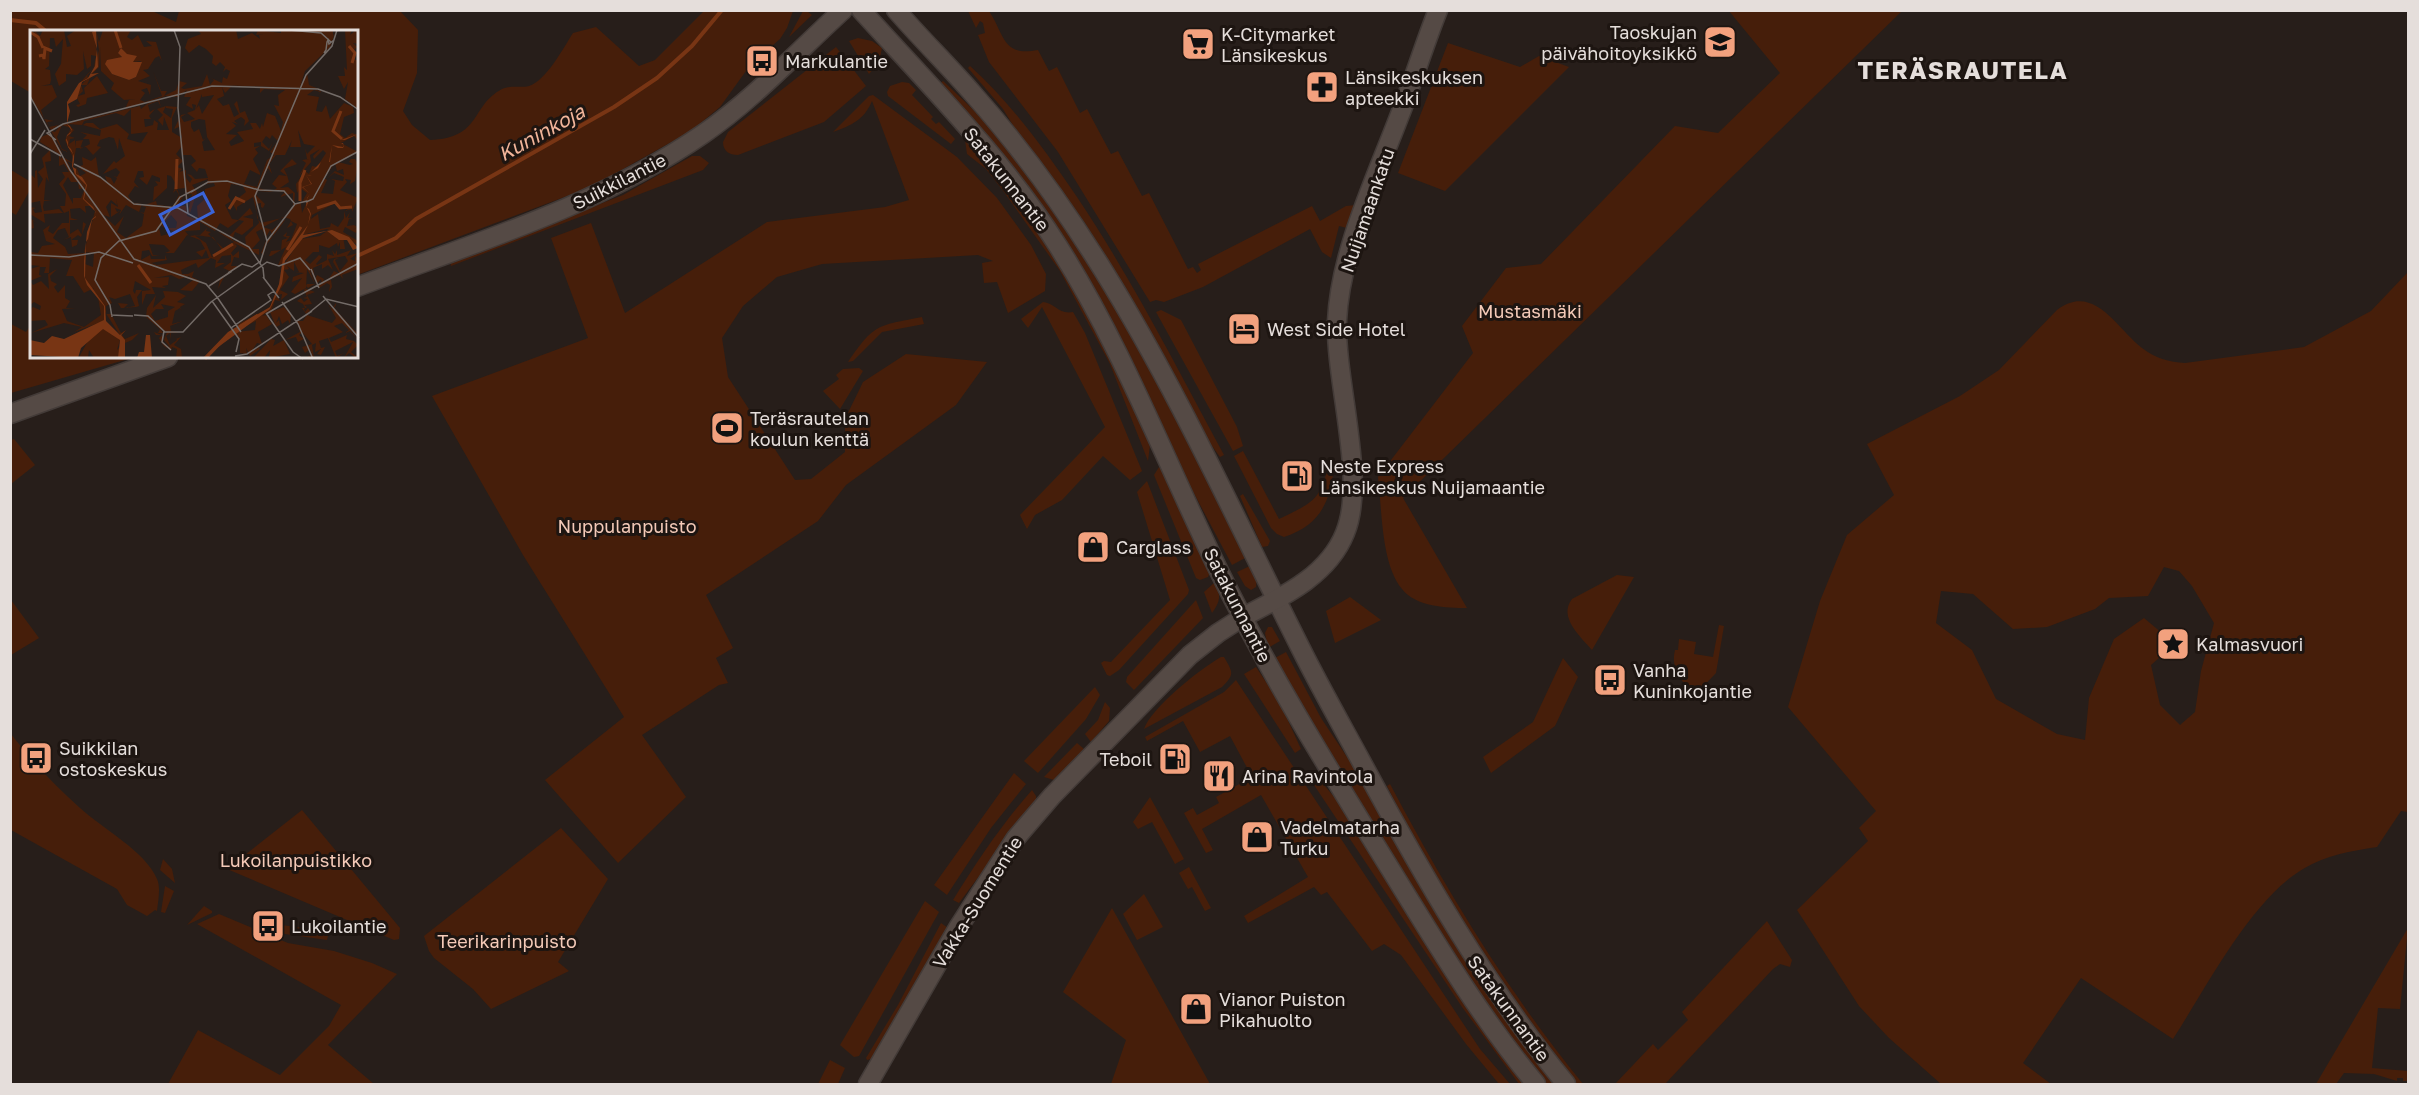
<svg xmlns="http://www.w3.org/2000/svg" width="2419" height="1095" font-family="'Golos Text',sans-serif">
<rect width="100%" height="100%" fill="#271e1a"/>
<!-- green -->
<g fill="#461e0a" fill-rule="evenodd">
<path d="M 11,11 L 152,11 L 176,22 L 179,11 L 400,11 L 418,30 L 417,73 L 403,111 L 412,125 L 430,140 C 482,138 470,106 502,89 C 510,85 521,88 529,86 C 546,81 564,47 573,33 L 596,27 L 639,66 L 655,60 L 704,11 L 793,11 L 787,28 L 780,39 L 751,64 L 720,107 L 691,131 L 591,187 L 357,275 L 357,32 L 32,32 L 31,93 L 11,81 Z"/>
<polygon points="803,11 807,11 812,15 789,37"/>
<path d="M 968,11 L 989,11 C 1005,35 1002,57 1038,50 L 1049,71 L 1057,67 L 1080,113 L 1087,109 L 1111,154 L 1118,151 L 1142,196 L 1149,193 L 1188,269 L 1193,267 L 1197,273 L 1201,270 L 1198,264 L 1312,206 L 1320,221 L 1346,206 L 1356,205 L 1347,228 L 1339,226 L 1331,258 L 1322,252 L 1310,229 L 1203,287 L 1164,302 L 1156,300 L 1150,302 L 1058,152 L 989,62 L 978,35 L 985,33 L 983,23 L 980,21 L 976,28 Z"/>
<path d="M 1729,11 L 1902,11 L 1403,498 L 1467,608 C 1447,608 1416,607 1402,589 C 1381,564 1382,509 1378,477 L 1473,353 L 1462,326 L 1506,268 L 1541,264 L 1675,126 L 1718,133 L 1780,73 Z"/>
<polygon points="858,38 872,41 882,48 879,62 869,74 849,41"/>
<polygon points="1448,43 1520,67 1539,56 1569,67 1445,191 1398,173"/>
<path d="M 836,47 L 866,86 L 824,122 L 738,155 C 729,155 723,151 723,142 L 728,132 Z"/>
<path d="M 970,66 C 1012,104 1045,150 1077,197 C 1132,279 1177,368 1224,455 L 1220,457 L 1201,431 L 1127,291 L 1085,223 L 1022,140 L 1003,109 L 968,68 Z"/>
<path d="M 943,81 C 957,94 972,108 985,122 C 1099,247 1170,408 1247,557 L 1232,565 L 1181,469 L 1136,373 L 939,84 Z"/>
<polygon points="902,82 909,83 916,90 912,95 933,117 931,119 936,124 939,122 955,139 951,144 888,96 887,92 890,86"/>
<path d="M 873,95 L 957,157 L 997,198 L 1031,245 L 1046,274 L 1045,291 L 1008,313 L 997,282 L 984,283 L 982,263 L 993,261 L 978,255 L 822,264 L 777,277 L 743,306 L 722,338 L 728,377 L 795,480 L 811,479 L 845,452 L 845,419 L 863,382 L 906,354 L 987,362 L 956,405 L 846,485 L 818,521 L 706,595 L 733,648 L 716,658 L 728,683 L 719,685 L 642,735 L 686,797 L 618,863 L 545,780 L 624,717 L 523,555 L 432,396 L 588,338 L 551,238 L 591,223 L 625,313 L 767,222 L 885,207 L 909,200 L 872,101 C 864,120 852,125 833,132 L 869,96 Z"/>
<path d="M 965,140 C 1049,228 1096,329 1149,437 L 1150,445 L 1148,461 L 1110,364 L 1060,271 L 1004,192 L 986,169 L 967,154 Z"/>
<polygon points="692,156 700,156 709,163 703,170 451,266 450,262 623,195"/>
<polygon points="11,170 31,182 31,188 16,215 11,212"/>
<path d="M 2408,272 L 2408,812 L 2401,811 L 2377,847 C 2351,851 2326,855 2303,869 C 2251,900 2206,988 2173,1039 L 2081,978 L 2023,1063 L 2051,1084 L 1941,1084 L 1889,1038 L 1859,1006 L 1797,910 L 1868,841 L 1859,828 L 1876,811 L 1788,707 L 1820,601 L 1847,535 L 1894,495 L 1867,444 L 1960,396 L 1999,370 L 2057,310 C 2094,282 2117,329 2142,348 C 2155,358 2169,362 2185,363 L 2304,347 L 2371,311 ZM 2164,567 L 2179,571 L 2192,586 L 2214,623 L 2201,671 L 2195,712 L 2180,725 L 2160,705 L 2151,665 L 2175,644 L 2144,618 L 2114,639 L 2089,698 L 2085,740 L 2057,734 L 1996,699 L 1972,650 L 1936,623 L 1941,591 L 1973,594 L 2013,629 L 2047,627 L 2095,609 L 2109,598 L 2148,596 Z"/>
<path d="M 1043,302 C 1055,303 1059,315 1073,312 L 1085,333 L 1142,471 L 1130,480 L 1103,456 L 1062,500 L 1035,515 L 1027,529 L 1020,515 L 1105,427 L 1042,307 L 1028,328 L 1021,319 Z"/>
<polygon points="1161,310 1181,320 1237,427 1243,446 1233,451 1156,312"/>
<path d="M 922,317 L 924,324 L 882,332 L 853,361 L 848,362 C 875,323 877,326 922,317 Z"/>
<polygon points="11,324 26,332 31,325 32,357 135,357 11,393"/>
<polygon points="859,368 863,371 840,409 823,391 839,379 836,375 843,369"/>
<polygon points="14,439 35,465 11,484 11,440"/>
<path d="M 1243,451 L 1279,519 C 1307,505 1321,502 1327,469 L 1324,466 L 1332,465 L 1334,467 C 1330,503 1320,525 1284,537 L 1277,534 L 1271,528 L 1234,456 Z"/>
<polygon points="1159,467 1163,471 1210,572 1208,577 1200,580 1196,578 1154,475"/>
<polygon points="1147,481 1189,590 1188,594 1119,670 1110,676 1107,675 1101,663 1104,661 1111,662 1170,600 1137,492"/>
<polygon points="1243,494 1270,541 1268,546 1262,547 1240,496"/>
<polygon points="1252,565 1257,576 1256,587 1251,590 1245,586 1237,572"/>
<path d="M 1617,575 L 1634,577 L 1592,650 C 1580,636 1558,617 1572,599 Z"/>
<path d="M 1214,583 C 1222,595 1220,602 1212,613 L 1204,592 Z"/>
<polygon points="1350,597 1381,620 1335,643 1326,611"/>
<polygon points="11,600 39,638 11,655 10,655"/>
<polygon points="1196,600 1203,618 1134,690 1126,682 1127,677"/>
<path d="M 1719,625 L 1724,626 L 1716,673 L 1694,696 C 1683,681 1670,670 1675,650 L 1678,650 L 1679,639 L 1696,642 L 1694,654 L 1713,657 Z"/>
<polygon points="1268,627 1272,627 1280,641 1268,648 1265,633"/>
<path d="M 1286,652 L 1321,718 L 1365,784 L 1423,891 L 1453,941 L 1503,1016 L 1556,1084 L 1547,1084 C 1501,1031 1464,971 1427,912 C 1375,828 1324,744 1273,659 Z"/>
<path d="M 1221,657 L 1224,657 C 1233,673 1235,674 1222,687 L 1144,729 C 1152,707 1200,669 1221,657 Z"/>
<polygon points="1563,658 1578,677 1555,726 1491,773 1483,757 1533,722"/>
<polygon points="1256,667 1280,703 1301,749 1295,753 1244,674"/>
<polygon points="1236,680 1480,1049 1510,1084 1499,1084 1466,1044 1401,955 1384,944 1372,951 1327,892 1321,895 1314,887 1248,923 1244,916 1308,877 1261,795 1202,829 1213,850 1206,853 1184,813 1193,808 1197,815 1219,803 1216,797 1252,777 1230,736 1200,752 1183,721 1147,741 1145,737 1224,692"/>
<polygon points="1095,687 1100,695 1086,719 1038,773 1024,761"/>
<polygon points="1105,702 1110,708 1109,721 1091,742 1085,734 1098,720"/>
<path d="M 11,734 C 32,761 54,785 80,808 C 102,828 146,852 157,879 C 161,887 158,902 157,911 L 155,910 L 147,916 L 127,905 L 117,889 L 11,830 Z"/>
<polygon points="1077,743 1084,749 1054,780 1044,777"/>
<polygon points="1014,773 1026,784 991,828 947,895 934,885"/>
<polygon points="1318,778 1347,812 1528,1084 1519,1084 1462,1007 1312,782"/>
<path d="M 1390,784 C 1446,890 1507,991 1583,1084 L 1576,1084 L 1507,995 L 1427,865 L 1387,786 Z"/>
<path d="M 1032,790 L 1036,796 L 1036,800 L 959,903 L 953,900 C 977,861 1002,824 1032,790 Z"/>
<polygon points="1150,797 1184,859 1175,864 1152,822 1138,829 1133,822"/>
<polygon points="302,810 400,928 399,939 394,940 227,869"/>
<polygon points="561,828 608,879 558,962 569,971 491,1009 473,989 434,958 429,951 424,936"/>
<polygon points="163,859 172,869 175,883 160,870"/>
<polygon points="1189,867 1211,908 1205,911 1192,887 1188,889 1179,873"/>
<polygon points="165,886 174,891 165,913 161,912"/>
<polygon points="1144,894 1163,927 1137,940 1123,914"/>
<polygon points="925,901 939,912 859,1056 854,1057 840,1045"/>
<polygon points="204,906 212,911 212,913 187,925"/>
<polygon points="1112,908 1210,1084 1111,1084 1126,1040 1063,992"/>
<polygon points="219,914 288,943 334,951 372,963 397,974 328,1045 374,1084 168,1084 198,1030 280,1075 329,1026 341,1005 197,924"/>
<polygon points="1767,921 1792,960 1790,967 1780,964 1773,969 1665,1084 1615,1084 1653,1044 1658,1050 1688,1020 1682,1012"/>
<polygon points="941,923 948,928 871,1059 867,1060 866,1058 898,1005"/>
<polygon points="281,925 305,928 328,936 327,940 278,933"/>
<polygon points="2408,928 2400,1009 2378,1008 2372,1068 2408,1071 2408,1081 2403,1081 2403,1078 2397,1078 2397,1081 2374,1074 2344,1073 2336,1084 2316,1084"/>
<polygon points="830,1060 845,1068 838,1084 818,1084"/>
</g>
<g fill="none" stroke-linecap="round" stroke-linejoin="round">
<!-- stream -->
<g stroke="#783514" stroke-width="4">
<polyline points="10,20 36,23 47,32"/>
<polyline points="357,256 396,238 416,219 614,107 657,78 692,46 722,10"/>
</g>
<!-- tertiary casing -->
<g stroke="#433b38" stroke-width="21">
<polyline id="tertiary" points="868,1084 958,928 1016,838 1052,796 1190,655 1218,633 1243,617"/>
</g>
<!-- secondary casing -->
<g stroke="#433b38" stroke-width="21">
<g id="secondary">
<path d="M 861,10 C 930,86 1003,159 1058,246 C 1122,347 1165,460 1217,567 C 1267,669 1326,765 1386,862 C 1433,938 1479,1016 1536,1084"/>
<path d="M 896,10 C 921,39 949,66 974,95 C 1022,149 1065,209 1103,270 C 1178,391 1237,522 1301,649 C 1320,687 1341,724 1361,761 C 1422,874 1485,985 1566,1084"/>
<path d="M 357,287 C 474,243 598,206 703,134 C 754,99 797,52 843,10"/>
<polyline points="10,414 168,357"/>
<path d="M 1243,617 C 1282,597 1328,576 1345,533 C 1367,480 1335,382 1337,321 C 1340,253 1375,180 1399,117 C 1413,82 1424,45 1438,10"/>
</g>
</g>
<!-- tertiary -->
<use href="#tertiary" stroke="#554a45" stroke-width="18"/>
<!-- secondary -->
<use href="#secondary" stroke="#554a45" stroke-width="18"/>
</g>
<!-- icons -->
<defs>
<g id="school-square" transform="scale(1.725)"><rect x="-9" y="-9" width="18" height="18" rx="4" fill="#f2a17e" stroke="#1d1511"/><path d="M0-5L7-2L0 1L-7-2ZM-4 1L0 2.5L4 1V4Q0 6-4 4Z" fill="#111"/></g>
<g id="supermarket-square" transform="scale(1.725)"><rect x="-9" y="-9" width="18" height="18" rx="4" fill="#f2a17e" stroke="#1d1511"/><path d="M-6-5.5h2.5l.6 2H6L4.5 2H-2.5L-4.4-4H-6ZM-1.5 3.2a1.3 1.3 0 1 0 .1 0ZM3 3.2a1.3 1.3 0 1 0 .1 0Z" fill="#111"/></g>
<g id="bus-square" transform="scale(1.725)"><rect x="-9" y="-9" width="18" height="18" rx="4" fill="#f2a17e" stroke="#1d1511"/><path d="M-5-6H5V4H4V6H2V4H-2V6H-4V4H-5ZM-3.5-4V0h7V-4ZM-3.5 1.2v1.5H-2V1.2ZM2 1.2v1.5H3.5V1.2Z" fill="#111"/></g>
<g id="pharmacy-square" transform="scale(1.725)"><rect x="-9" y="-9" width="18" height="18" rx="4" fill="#f2a17e" stroke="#1d1511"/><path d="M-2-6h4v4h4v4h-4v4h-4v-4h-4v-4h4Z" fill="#111"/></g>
<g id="hotel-square" transform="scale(1.725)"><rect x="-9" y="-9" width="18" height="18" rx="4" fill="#f2a17e" stroke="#1d1511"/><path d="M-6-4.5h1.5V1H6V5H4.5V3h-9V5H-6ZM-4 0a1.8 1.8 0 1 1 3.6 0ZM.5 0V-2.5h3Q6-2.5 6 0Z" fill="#111"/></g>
<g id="stadium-square" transform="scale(1.725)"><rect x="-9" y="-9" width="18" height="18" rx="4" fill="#f2a17e" stroke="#1d1511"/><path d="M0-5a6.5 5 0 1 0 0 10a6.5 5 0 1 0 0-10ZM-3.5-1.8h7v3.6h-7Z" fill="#111"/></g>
<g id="fuel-square" transform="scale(1.725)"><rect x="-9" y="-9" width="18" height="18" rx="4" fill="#f2a17e" stroke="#1d1511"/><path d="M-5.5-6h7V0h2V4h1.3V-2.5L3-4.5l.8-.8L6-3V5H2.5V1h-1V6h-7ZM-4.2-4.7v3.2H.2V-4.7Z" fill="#111"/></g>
<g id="shop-square" transform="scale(1.725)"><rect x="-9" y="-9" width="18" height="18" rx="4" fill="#f2a17e" stroke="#1d1511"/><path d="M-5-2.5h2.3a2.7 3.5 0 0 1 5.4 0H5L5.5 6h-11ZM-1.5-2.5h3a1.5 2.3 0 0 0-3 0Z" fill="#111"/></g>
<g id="sight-square" transform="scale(1.725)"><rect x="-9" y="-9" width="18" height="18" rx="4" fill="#f2a17e" stroke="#1d1511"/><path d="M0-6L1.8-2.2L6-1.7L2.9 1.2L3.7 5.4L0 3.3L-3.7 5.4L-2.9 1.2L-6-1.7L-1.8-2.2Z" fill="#111"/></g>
<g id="restaurant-square" transform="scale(1.725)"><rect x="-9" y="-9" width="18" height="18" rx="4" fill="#f2a17e" stroke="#1d1511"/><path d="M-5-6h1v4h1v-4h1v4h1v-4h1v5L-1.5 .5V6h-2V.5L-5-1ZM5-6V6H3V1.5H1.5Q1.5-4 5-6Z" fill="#111"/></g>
</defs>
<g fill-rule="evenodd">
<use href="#school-square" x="1720" y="42"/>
<use href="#supermarket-square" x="1198" y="44"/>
<use href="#bus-square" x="762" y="61"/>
<use href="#pharmacy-square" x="1322" y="87"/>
<use href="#hotel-square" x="1244" y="329"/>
<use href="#stadium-square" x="727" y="428"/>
<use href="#fuel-square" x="1297" y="476"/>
<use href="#shop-square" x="1093" y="547"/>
<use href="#sight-square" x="2173" y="644"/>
<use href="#bus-square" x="1610" y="680"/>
<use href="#bus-square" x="36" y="758"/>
<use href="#fuel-square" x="1175" y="759"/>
<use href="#restaurant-square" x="1219" y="776"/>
<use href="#shop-square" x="1257" y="837"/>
<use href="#bus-square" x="268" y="926"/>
<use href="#shop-square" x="1196" y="1009"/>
</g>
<g text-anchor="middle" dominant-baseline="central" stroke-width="6" stroke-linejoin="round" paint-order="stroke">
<!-- poi labels -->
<g font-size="18" fill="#e5dedb" stroke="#1d1511" text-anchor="start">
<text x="1697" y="32" text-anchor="end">Taoskujan<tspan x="1697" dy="21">päivähoitoyksikkö</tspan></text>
<text x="1221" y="34">K-Citymarket<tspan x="1221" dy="21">Länsikeskus</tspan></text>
<text x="785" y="61">Markulantie</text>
<text x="1345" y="77">Länsikeskuksen<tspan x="1345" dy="21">apteekki</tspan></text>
<text x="1267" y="329">West Side Hotel</text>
<text x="750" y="418">Teräsrautelan<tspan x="750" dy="21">koulun kenttä</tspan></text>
<text x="1320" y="466">Neste Express<tspan x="1320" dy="21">Länsikeskus Nuijamaantie</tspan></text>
<text x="1116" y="547">Carglass</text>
<text x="2196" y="644">Kalmasvuori</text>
<text x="1633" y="670">Vanha<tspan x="1633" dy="21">Kuninkojantie</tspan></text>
<text x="59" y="748">Suikkilan<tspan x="59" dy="21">ostoskeskus</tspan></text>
<text x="1152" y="759" text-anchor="end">Teboil</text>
<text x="1242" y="776">Arina Ravintola</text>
<text x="1280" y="827">Vadelmatarha<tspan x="1280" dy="21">Turku</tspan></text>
<text x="291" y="926">Lukoilantie</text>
<text x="1219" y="999">Vianor Puiston<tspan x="1219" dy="21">Pikahuolto</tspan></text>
</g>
<!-- street labels -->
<g font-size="18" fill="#e5dedb" stroke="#1d1511">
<text transform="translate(1007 179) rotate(52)">Satakunnantie</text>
<text transform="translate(619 181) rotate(-27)">Suikkilantie</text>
<text transform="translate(1367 210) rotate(-71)">Nuijamaankatu</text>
<text transform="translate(1238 605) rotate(63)">Satakunnantie</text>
<text transform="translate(977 902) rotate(-58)">Vakka-Suomentie</text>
<text transform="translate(1509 1008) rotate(54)">Satakunnantie</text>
</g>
<!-- park labels -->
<g font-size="18" fill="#f4cab8" stroke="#1d1511">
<text x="1530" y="311">Mustasmäki</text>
<text x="627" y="526">Nuppulanpuisto</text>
<text x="296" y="860">Lukoilanpuistikko</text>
<text x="507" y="941">Teerikarinpuisto</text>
</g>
<!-- water labels -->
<g font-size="20" font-style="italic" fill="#f2b59a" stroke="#1d1511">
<text transform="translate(541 132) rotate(-29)">Kuninkoja</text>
</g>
<!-- district labels -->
<g font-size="24" font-weight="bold" letter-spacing="1.5" fill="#e5dedb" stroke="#1d1511">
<text x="1963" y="69">TERÄSRAUTELA</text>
</g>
</g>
<!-- overview -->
<g transform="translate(30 30)">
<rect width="328" height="328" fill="#271e1a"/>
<path d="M 13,0 L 34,0 L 37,17 L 41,16 L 37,6 L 46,0 L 64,0 L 67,26 L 65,36 L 57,46 L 59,48 L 62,43 L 66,38 L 68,37 L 66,31 L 69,20 L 66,0 L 69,12 L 73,0 L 101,0 L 97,7 L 102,10 L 108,5 L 114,17 L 122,16 L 116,11 L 126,12 L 132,31 L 129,26 L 125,28 L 118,39 L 113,40 L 120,46 L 108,51 L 121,55 L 120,65 L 117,58 L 111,60 L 115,63 L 110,70 L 115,72 L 132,66 L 123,41 L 131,61 L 137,61 L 134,66 L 146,60 L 149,51 L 157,53 L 151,58 L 154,59 L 172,56 L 177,44 L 180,55 L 184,50 L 181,48 L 192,53 L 193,47 L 197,49 L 200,41 L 196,39 L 193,42 L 195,37 L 190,32 L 186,36 L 182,33 L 183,26 L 176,19 L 169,15 L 159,23 L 155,18 L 158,9 L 171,4 L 168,0 L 206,0 L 208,9 L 222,3 L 230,9 L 229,5 L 234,4 L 226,5 L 228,0 L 251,3 L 251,0 L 303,0 L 303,6 L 306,0 L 300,17 L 275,41 L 270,57 L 277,43 L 279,55 L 289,59 L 191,55 L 219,57 L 201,57 L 195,63 L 192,57 L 194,66 L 187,69 L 193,76 L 199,74 L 204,87 L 209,84 L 204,74 L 207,71 L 210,83 L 215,81 L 219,91 L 214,96 L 215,90 L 211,87 L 204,91 L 208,94 L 202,92 L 206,96 L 196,104 L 207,105 L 199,112 L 201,116 L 214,111 L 207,102 L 223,99 L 220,93 L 226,93 L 230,99 L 232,93 L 233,97 L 237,83 L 245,86 L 251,101 L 253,92 L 244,75 L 249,76 L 248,65 L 255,60 L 234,59 L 230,63 L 230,57 L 279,59 L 291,61 L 289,65 L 290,62 L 284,60 L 277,65 L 289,67 L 286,81 L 292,82 L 296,75 L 300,89 L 314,73 L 323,77 L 324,83 L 314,87 L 310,104 L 315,108 L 322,103 L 328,105 L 328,111 L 324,106 L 311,113 L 328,122 L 308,132 L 320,135 L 323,134 L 319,132 L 321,129 L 325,129 L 328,134 L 325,151 L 320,154 L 321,150 L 315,149 L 317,152 L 310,160 L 328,168 L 322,182 L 322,179 L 314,181 L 316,188 L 320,182 L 318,188 L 323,189 L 319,189 L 317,196 L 324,195 L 327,197 L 323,200 L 328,197 L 328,199 L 326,203 L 315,197 L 313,202 L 328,211 L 328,215 L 313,206 L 315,219 L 310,219 L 310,212 L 308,217 L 307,213 L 299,218 L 289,215 L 289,222 L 283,222 L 275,230 L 280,234 L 289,225 L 292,227 L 286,234 L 287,235 L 297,230 L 297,224 L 304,226 L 302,220 L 305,224 L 307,220 L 307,225 L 321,220 L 317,226 L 328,223 L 320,229 L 325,231 L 325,226 L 328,230 L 328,239 L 312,245 L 313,249 L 310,245 L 298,250 L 304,241 L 310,244 L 303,232 L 304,229 L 309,228 L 305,230 L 310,241 L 318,231 L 315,226 L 298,229 L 303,240 L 298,235 L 292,239 L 292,234 L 283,238 L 285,249 L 287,245 L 294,249 L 293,252 L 301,250 L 302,257 L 299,262 L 300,255 L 297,253 L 289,258 L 287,255 L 292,253 L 291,249 L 287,254 L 278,236 L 285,254 L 276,259 L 285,262 L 277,265 L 282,274 L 274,275 L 277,277 L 274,279 L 275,282 L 278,278 L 280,281 L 276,284 L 272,278 L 275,278 L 273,274 L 267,271 L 271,268 L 274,272 L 278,269 L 273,268 L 277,267 L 274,260 L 275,259 L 278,258 L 276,256 L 277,254 L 285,254 L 277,239 L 276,258 L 265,264 L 261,262 L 272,248 L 262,252 L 263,247 L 274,243 L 265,242 L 269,242 L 264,232 L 264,241 L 257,236 L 259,239 L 254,240 L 259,247 L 250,260 L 258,264 L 251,270 L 252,264 L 247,265 L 255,233 L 271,209 L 290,206 L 297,201 L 311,209 L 310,205 L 297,199 L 272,205 L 251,235 L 248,235 L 256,217 L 241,226 L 239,226 L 241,221 L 251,220 L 252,210 L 258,208 L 253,206 L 257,202 L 256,206 L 260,206 L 256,212 L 261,210 L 267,194 L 261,191 L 263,195 L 257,198 L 261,191 L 260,189 L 253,187 L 233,197 L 242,200 L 256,189 L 234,218 L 234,225 L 231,223 L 236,211 L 243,206 L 240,200 L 236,207 L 232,199 L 226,202 L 230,210 L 222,219 L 229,219 L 229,225 L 204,213 L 207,216 L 201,223 L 203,226 L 209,221 L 209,228 L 204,227 L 201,236 L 208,236 L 194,247 L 188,259 L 190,250 L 180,256 L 200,241 L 193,238 L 201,232 L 201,225 L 192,226 L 187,233 L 195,233 L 185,238 L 186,230 L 181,228 L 168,238 L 166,233 L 151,240 L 152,244 L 158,244 L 164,241 L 162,247 L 170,251 L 162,261 L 150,260 L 163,250 L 159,249 L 160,246 L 149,249 L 141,245 L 124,248 L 139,247 L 138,255 L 132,256 L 136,258 L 122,257 L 125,264 L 116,264 L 112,275 L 112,261 L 121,260 L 105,251 L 103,261 L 105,264 L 106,260 L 112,260 L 107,267 L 109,276 L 106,277 L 91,278 L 88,273 L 98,274 L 94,278 L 105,276 L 100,264 L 85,269 L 79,267 L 82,273 L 76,276 L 76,284 L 81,284 L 91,303 L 96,300 L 92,305 L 95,309 L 109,303 L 102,310 L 95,313 L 75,282 L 74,291 L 44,302 L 52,297 L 34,293 L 1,303 L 18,295 L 15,290 L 0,291 L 0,280 L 3,277 L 10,280 L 11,276 L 4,272 L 0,275 L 0,251 L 3,255 L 11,251 L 19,259 L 18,244 L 27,239 L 20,246 L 21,251 L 27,254 L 24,257 L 28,263 L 35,255 L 35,268 L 40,271 L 36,278 L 46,278 L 32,279 L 37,291 L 54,297 L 71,285 L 68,267 L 62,261 L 64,258 L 54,263 L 43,246 L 36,246 L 42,230 L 20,228 L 19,243 L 14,243 L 16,237 L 10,237 L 9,245 L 12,246 L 0,251 L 0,239 L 10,236 L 0,235 L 0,222 L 8,223 L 12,216 L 25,214 L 16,211 L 13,200 L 3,190 L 4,198 L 0,199 L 0,188 L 6,193 L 13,200 L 20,195 L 18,201 L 23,204 L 32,193 L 39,193 L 39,181 L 34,183 L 30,176 L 35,176 L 36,164 L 29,154 L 35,147 L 32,142 L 39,142 L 34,134 L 29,136 L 29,124 L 10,112 L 11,107 L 21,103 L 32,123 L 30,129 L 33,127 L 43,133 L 37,131 L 43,144 L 46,137 L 50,146 L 56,143 L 48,137 L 53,135 L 52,127 L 61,131 L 66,127 L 69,147 L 77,152 L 75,146 L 81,148 L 84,154 L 87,148 L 83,146 L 87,147 L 90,142 L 86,138 L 73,144 L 84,131 L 86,133 L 95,126 L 89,108 L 88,120 L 84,108 L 79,107 L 70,110 L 67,116 L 71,117 L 63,125 L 56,117 L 46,118 L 44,130 L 35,110 L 41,98 L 32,95 L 27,107 L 32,119 L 39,122 L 32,120 L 21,101 L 25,102 L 30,96 L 34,94 L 44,92 L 110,76 L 111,79 L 117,74 L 129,70 L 131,77 L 128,71 L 118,75 L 120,82 L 123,80 L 125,79 L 119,86 L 121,89 L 114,89 L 115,97 L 123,95 L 124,90 L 128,93 L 127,100 L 139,100 L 134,87 L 133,96 L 128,90 L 133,85 L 127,79 L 136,76 L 133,82 L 141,88 L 143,79 L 136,78 L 136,76 L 147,77 L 142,88 L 142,102 L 152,108 L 149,97 L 144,99 L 151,85 L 156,84 L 151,87 L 154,92 L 165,89 L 157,83 L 165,80 L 166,75 L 162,74 L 163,79 L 156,75 L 151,83 L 161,67 L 154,67 L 157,60 L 149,66 L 148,60 L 148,67 L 136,66 L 95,79 L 99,70 L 106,69 L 94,70 L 81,59 L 84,53 L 71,41 L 70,17 L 69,37 L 62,44 L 69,43 L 61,46 L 57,55 L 51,55 L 53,61 L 48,66 L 55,64 L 54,58 L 67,46 L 78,63 L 57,68 L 56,74 L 48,77 L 46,75 L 50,74 L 47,68 L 50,56 L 58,48 L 48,55 L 64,37 L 66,26 L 61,25 L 61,36 L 57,39 L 53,21 L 54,39 L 47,45 L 36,44 L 36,51 L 29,56 L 25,44 L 31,34 L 33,9 L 26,17 L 24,8 L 20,8 L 19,36 L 15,39 L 20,40 L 21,50 L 20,54 L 11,56 L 22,55 L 27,67 L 11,80 L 14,89 L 24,91 L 17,92 L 19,97 L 29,95 L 21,100 L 0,66 L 0,9 L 5,1 L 10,6 ZM 91,18 L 96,26 L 107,26 L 102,32 L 111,31 L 106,47 L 99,50 L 82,44 L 76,34 L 92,27 L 88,23 ZM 172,64 L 172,67 L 184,65 L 172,84 L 169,75 L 166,79 ZM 101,79 L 101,104 L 118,102 L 111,113 L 97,109 L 99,104 L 87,94 L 70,99 L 63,93 L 56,93 L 53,95 L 71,100 L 70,106 L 50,102 L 57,105 L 53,109 L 59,109 L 60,114 L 50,119 L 53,110 L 46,111 L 45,117 L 45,110 L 39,114 L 40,109 L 45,108 L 39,106 L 44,100 L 38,94 L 52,95 L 54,91 L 86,83 L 94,86 ZM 169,89 L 175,90 L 177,107 L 185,120 L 174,121 L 172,112 L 176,108 L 173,110 L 169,99 L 164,102 L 161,97 L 161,92 ZM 268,100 L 274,114 L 285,116 L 277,124 L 275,118 L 277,129 L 279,129 L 272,130 L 276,133 L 269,146 L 281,132 L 280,125 L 290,119 L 283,126 L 284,129 L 293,120 L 296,123 L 287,137 L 282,136 L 279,144 L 275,141 L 266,154 L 267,163 L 270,158 L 277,163 L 272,172 L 277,172 L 272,183 L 270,166 L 270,173 L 264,175 L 265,163 L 258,157 L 250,158 L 259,152 L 257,145 L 254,139 L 267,134 L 262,129 L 250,141 L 257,146 L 249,145 L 242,154 L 247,158 L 244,160 L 255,162 L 250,167 L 263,163 L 263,177 L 256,187 L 231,193 L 227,188 L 226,174 L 231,173 L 231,177 L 233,178 L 235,174 L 226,165 L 228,161 L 244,162 L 228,158 L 238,138 L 242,144 L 239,134 L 246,125 L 255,125 L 262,110 L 260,117 L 271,117 ZM 242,105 L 248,111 L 240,122 L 244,125 L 237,130 L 227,157 L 214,154 L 220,140 L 230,145 L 230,143 L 223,129 L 228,123 L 225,119 L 230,116 L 224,117 L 224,113 L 231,112 L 231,116 L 239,121 L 243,112 L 239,119 L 232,112 L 236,106 L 240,109 ZM 152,116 L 152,125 L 161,125 L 166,131 L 161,135 L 167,142 L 169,138 L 175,139 L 178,148 L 165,149 L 161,145 L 157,144 L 162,149 L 160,153 L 156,148 L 156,140 L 149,142 L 152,139 L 147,137 L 153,131 L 146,124 ZM 305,133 L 307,141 L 313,139 L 314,145 L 305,141 L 297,149 L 304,143 L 314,147 L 313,151 L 301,149 L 305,151 L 303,164 L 291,163 L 297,150 L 294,148 ZM 108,141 L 113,141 L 114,147 L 109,148 L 117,155 L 122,145 L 130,148 L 130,152 L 125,151 L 128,155 L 124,157 L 123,171 L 137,158 L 137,145 L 141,146 L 146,154 L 143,163 L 146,160 L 149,165 L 143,176 L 147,177 L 127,175 L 126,171 L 112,176 L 116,177 L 114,183 L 110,182 L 114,184 L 112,196 L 96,208 L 87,202 L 94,186 L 85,196 L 73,185 L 80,187 L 76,177 L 81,170 L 87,175 L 86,169 L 88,177 L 81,173 L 81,187 L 90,181 L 87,182 L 85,178 L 91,180 L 89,185 L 96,175 L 109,182 L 112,174 L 103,173 L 98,166 L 105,156 L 109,158 L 104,152 ZM 38,147 L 41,152 L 48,152 L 49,159 L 55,158 L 51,168 L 43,168 L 43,174 L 33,155 ZM 178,149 L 177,154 L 184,153 L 185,156 L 175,159 L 175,169 L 167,176 L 168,190 L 157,186 L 156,176 L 147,176 L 154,165 L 150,167 L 147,159 L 155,158 L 156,164 L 162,164 L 159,177 L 159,181 L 160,183 L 167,162 L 162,155 ZM 201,154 L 213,156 L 216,162 L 202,173 L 207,181 L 207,177 L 223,167 L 229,193 L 215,207 L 216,215 L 202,210 L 205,202 L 212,205 L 223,196 L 223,189 L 213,187 L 223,184 L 220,178 L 208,190 L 202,189 L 195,175 L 201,171 L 198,166 ZM 305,173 L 310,178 L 321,178 L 314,181 L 314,188 L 308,197 L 301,193 L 300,197 L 290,199 L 288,184 L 281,189 L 282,185 ZM 55,176 L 61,176 L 65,181 L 54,222 L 64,223 L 63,237 L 55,234 L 56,223 L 38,224 L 35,217 L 23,208 L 28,200 L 35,198 L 39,207 L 33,210 L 41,207 L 42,217 L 47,215 L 48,210 L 41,210 L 48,205 L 51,207 L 56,194 L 53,192 L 52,205 L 48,199 L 40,204 L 40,190 L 48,190 L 41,188 L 40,179 L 50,178 L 56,183 ZM 141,185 L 147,192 L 146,198 L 136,198 L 134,193 L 131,196 L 145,202 L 131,206 L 129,198 ZM 209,190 L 214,191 L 199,206 L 188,202 L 204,212 L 194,219 L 178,204 L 181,202 L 176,201 L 177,198 L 170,205 L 159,206 L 155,201 L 170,200 L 170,192 L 185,201 L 190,193 L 198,198 ZM 157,205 L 170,210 L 175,219 L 166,222 L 172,227 L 176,220 L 179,228 L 127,235 L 121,233 L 137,230 L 135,225 L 135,229 L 121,229 L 120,225 L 111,230 L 112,221 L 119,220 L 122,226 L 130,225 L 123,225 L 119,214 L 134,215 L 140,221 L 135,223 L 144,223 ZM 164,205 L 183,207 L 192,220 L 182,227 L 176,213 ZM 315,0 L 322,0 L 320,5 L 326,0 L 328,3 L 328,14 L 323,13 L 327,17 L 323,21 L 325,30 L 328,30 L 328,79 L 315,69 L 318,52 L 314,59 L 308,46 L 315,46 L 314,37 L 317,40 ZM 20,120 L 21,131 L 15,132 L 19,152 L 16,147 L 14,170 L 22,171 L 14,171 L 13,177 L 14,181 L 29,179 L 33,183 L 14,184 L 15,193 L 0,184 L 0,177 L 6,178 L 3,179 L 5,183 L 12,182 L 10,171 L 0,173 L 0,144 L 5,148 L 5,141 L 7,140 L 8,158 L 13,149 L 8,142 L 14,137 L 12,128 ZM 133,261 L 148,262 L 156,266 L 147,272 L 155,274 L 150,277 L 152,281 L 150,278 L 145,281 L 142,294 L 153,291 L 140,296 L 141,301 L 149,303 L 141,303 L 141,310 L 140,303 L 136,306 L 140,315 L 147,310 L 144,306 L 146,309 L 151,307 L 144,315 L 151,319 L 152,328 L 146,328 L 147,319 L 142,317 L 141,321 L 140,319 L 135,317 L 133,315 L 129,308 L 132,305 L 126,305 L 124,302 L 132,305 L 133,314 L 140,317 L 134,310 L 137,302 L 130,298 L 133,303 L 128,303 L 130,299 L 116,287 L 117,278 L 126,265 L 123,278 L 135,267 ZM 131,274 L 145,277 L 138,281 L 138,287 L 125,291 L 121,284 L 126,279 L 134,279 ZM 246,265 L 250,271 L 245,270 L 241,282 L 254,277 L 261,285 L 260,294 L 258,290 L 252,294 L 249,286 L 246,293 L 249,290 L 250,295 L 246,297 L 240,282 L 236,283 L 232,286 L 236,285 L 242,294 L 228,302 L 232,314 L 227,313 L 221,322 L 229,317 L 230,319 L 220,326 L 216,318 L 217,324 L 210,323 L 210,309 L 205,302 L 225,300 L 226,291 L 210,299 L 208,294 L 239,278 ZM 306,273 L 306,275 L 304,278 L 328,304 L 328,307 L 319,298 L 328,310 L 320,301 L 315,303 L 319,300 L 312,293 L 304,296 L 313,302 L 299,308 L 301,312 L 317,305 L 316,309 L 324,311 L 328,315 L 321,322 L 326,326 L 328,322 L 328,327 L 326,328 L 319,323 L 314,328 L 323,312 L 305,321 L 307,326 L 314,323 L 306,328 L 298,308 L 289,311 L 291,318 L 295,317 L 291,325 L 287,324 L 291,319 L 285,322 L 286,313 L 282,315 L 284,328 L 275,328 L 282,325 L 280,319 L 275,323 L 272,317 L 282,314 L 272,302 L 269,305 L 274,309 L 268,312 L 266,307 L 255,310 L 270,302 L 267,291 L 273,291 L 277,285 L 302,293 L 306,288 L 298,274 L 302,279 ZM 71,298 L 80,299 L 90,310 L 87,320 L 91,316 L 89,328 L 64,328 L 59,320 L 58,328 L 48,329 L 63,302 ZM 241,309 L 245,310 L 243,316 L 254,310 L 260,324 L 239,328 L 240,320 L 234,328 L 223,328 Z" fill="#461e0a" fill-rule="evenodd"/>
<path d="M 66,0 L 68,37 L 61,44 L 69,43 L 52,52 L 47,69 L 38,74 L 40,81 L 37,94 L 40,96 L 42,100 L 40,104 L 38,105 L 36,108 L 38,112 L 38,116 L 41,119 L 44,126 L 44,130 L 43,137 L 46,139 L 46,144 L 52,147 L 57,155 L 54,169 L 63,177 L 66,183 L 66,187 L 62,190 L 58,209 L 56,212 L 55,248 L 75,276 L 76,291 L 90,305 L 96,300 L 91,305 L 95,310 L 95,328 L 88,328 L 90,310 L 73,299 L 51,318 L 48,328 L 0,325 L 0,310 L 14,313 L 22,306 L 34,309 L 74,290 L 74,276 L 57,255 L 54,246 L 54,231 L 57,202 L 62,189 L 66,186 L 66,182 L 53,169 L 56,155 L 45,144 L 42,136 L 43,124 L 38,117 L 36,110 L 37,105 L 42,101 L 37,94 L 37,72 L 49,53 L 58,48 L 65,36 L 67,19 L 62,2 ZM 91,18 L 97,24 L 107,26 L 103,32 L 112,32 L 106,47 L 99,50 L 82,44 L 75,34 L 77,30 L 92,27 L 88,23 ZM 328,104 L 315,110 L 311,110 L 311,113 L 313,113 L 314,116 L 313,118 L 308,118 L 302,115 L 300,132 L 291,132 L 288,138 L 281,142 L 282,146 L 280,146 L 276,145 L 282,154 L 273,157 L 280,164 L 277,169 L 278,173 L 276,177 L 279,179 L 281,184 L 278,195 L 273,205 L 302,200 L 319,207 L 328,218 L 323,220 L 317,210 L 309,210 L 297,201 L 273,208 L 255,231 L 252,254 L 240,279 L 172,329 L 198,302 L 240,277 L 249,254 L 253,228 L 278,195 L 280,184 L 276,176 L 277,168 L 280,164 L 272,157 L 281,154 L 276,145 L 282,146 L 281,142 L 291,132 L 299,132 L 302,115 L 313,117 L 314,115 L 311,113 L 311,110 ZM 116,305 L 120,305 L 122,328 L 107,328 L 109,322 L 114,322 Z" fill="#783514"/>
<path fill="none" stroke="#783514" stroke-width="3" d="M 85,0 L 91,18M 0,2 L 8,7 L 13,18M 319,16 L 325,23 L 322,33M 9,26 L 13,25 L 14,29 L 15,18 L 22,21M 311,81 L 303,101 L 312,109M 146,159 L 147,129M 270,171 L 270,153 L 275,140M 287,178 L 305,172 L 310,178 L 322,177M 199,179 L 206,168 L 215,172M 257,220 L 271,197M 183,226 L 203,214M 108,235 L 121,253M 209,297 L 228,285M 175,329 L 200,303"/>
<path fill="none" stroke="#736b67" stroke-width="1.5" d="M 144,0 L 150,17 L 148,78M 259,0 L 291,3 L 301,12M 294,23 L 296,20 L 297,12 L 298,10 L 299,14 L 304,10M 0,66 L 40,140 L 104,229 L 176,254 L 187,267M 148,78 L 158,184M 0,109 L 31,126M 26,110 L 17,103 L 33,94 L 182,56 L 288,59 L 310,67 L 329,80M 0,124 L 15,100M 44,134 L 70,147 L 104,174 L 148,178 L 219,217 L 233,238 L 234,248M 161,162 L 178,152 L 197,151 L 229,160 L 254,161 L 265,174 L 277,171M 276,172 L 283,169 L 301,136 L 329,121M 237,211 L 265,174M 0,225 L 39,227 L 69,222 L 103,233M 230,233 L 237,211 L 225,166 L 276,45 L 302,16 L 307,0M 281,239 L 289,258M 198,243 L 212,234 L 222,237 L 231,231M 233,247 L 249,268M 179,256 L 202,241M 293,266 L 329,308M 187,267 L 211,302M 182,271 L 209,309 L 206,322M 252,272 L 268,294 L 283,329M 253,274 L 329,233M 280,282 L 296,269 L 329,277M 236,283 L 263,322 L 273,329M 236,284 L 253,274M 81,285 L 103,286M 104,285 L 118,286 L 135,302 L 153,302 L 181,272 L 237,232 L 249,236 L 270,228 L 280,240M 82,287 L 80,275 L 65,250 L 71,228 L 89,211 L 126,201 L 150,167 L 164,160M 201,298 L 241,270 L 238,265 L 244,261M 134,301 L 132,312 L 141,320M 205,326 L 217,324 L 282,281"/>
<path fill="#3b64d8" fill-opacity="0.15" stroke="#3b64d8" stroke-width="3" d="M 173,163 L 183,182 L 140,205 L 130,185 Z"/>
<rect width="328" height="328" fill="none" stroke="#e5dedb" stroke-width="3"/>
</g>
<!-- border -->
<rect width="2419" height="1095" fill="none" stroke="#e5dedb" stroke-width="24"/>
</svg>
